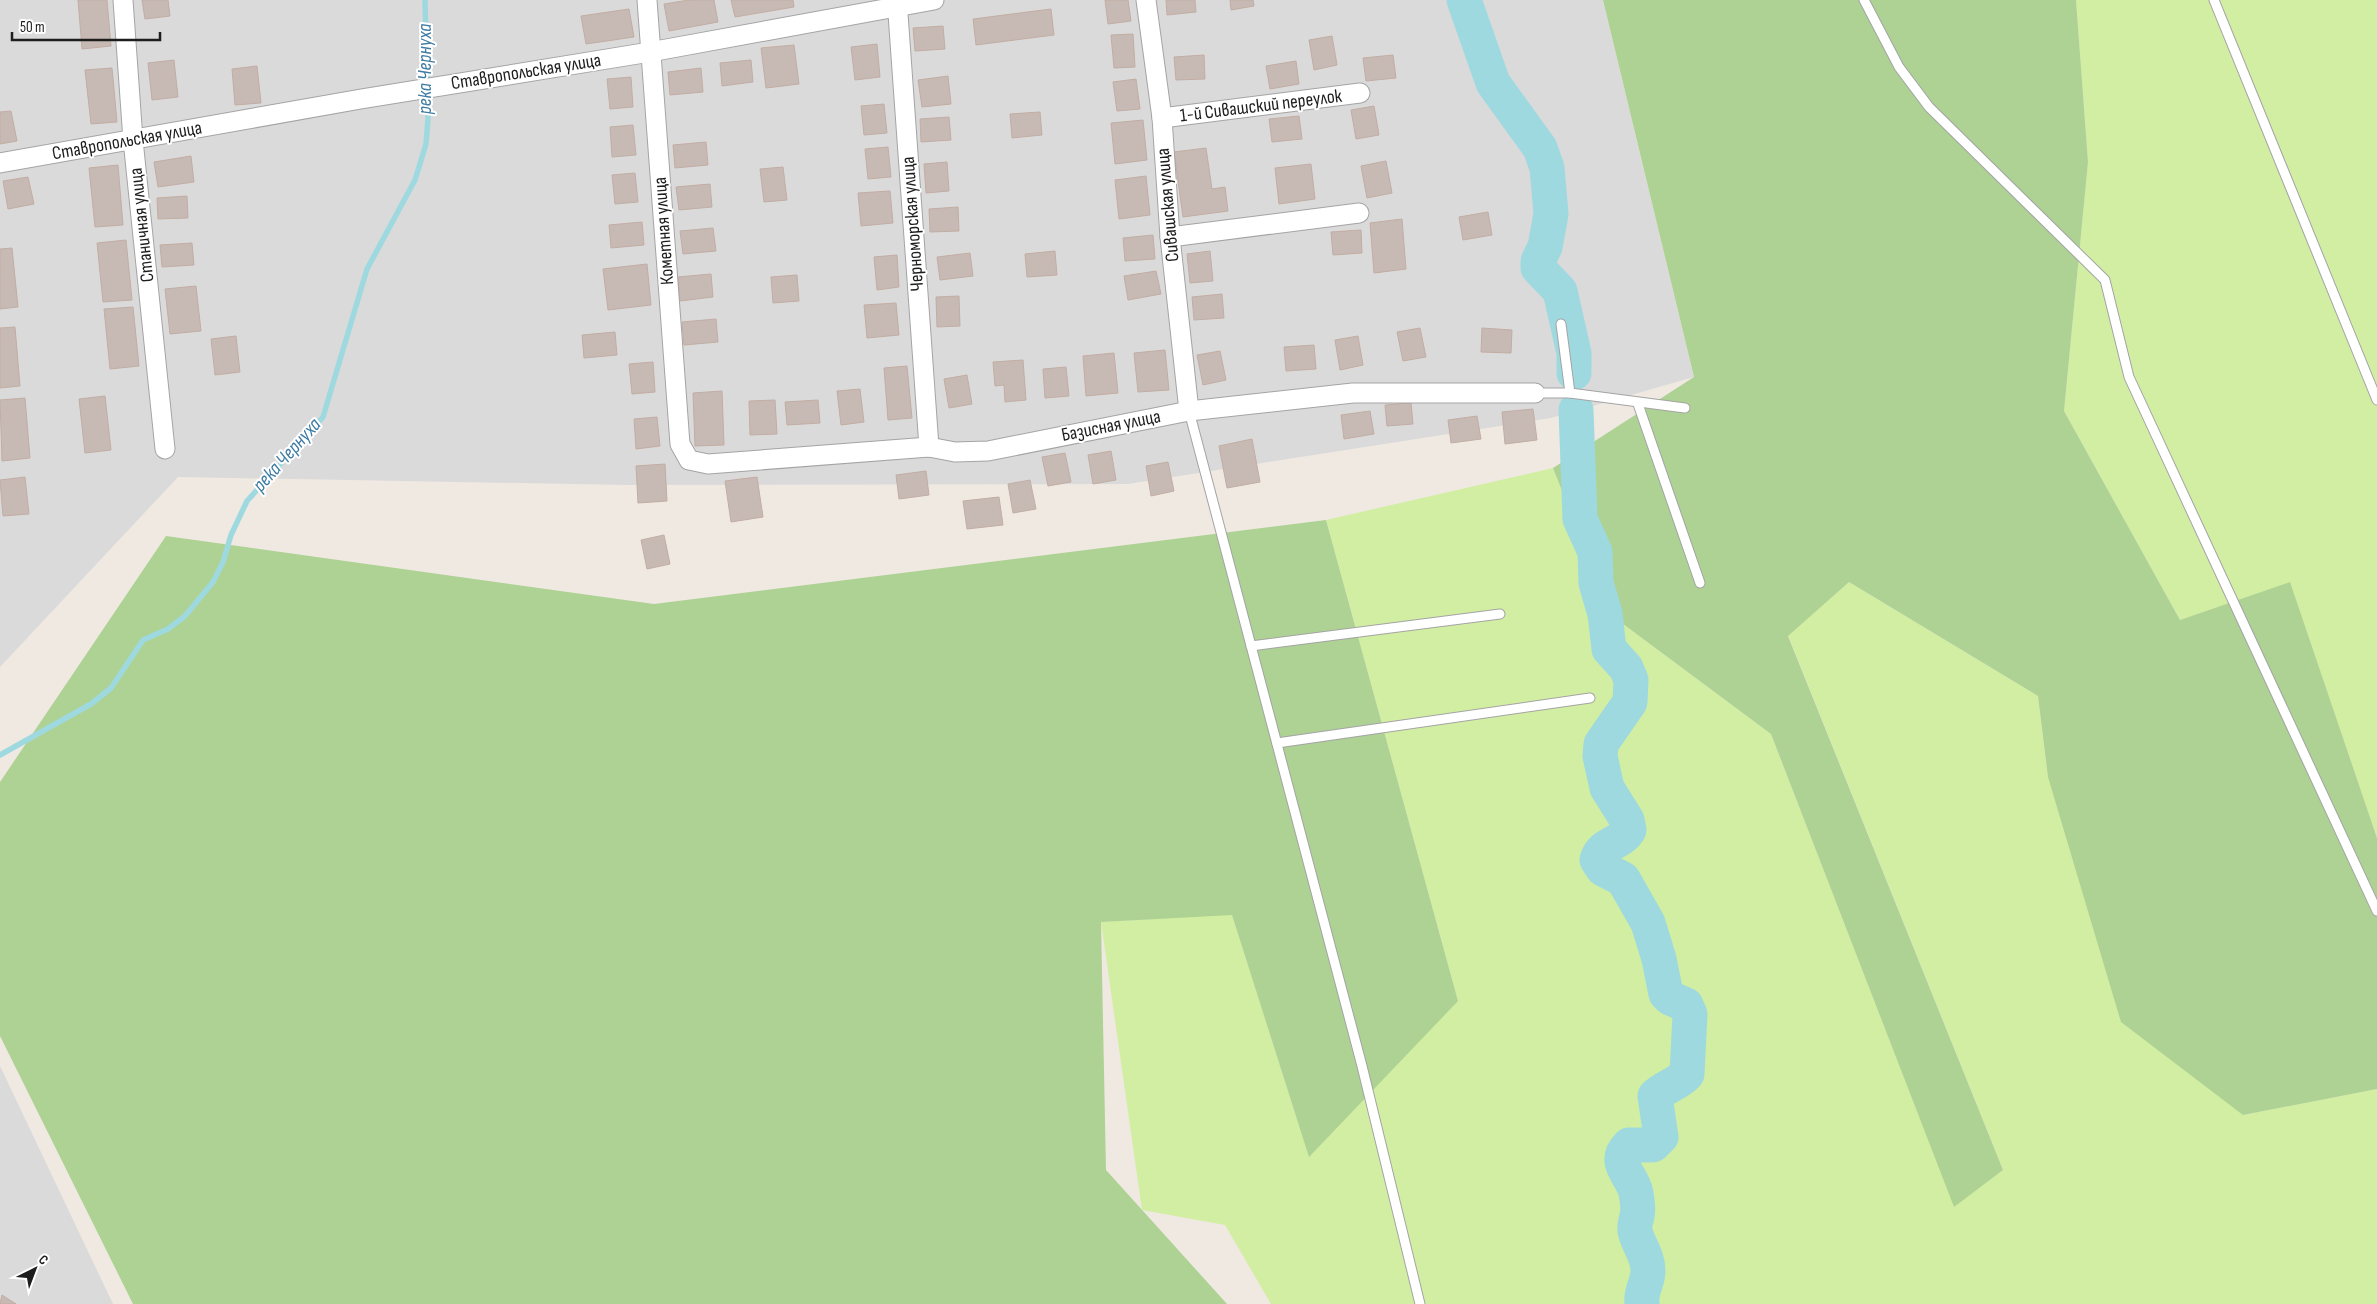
<svg xmlns="http://www.w3.org/2000/svg" width="2377" height="1304" font-family="'Sofia Sans Condensed',sans-serif">
<rect width="100%" height="100%" fill="#efe9e2"/>
<!-- residential -->
<g fill="#dbdada">
<polygon points="0,0 1603,0 1694,377 1551,418 1128,484 628,485 178,477 0,667"/>
<polygon points="0,1066 113,1304 0,1304"/>
</g>
<!-- grass -->
<g fill="#d1eea3">
<polygon points="2076,0 2377,0 2377,838 2290,583 2180,620 2064,411 2088,162"/>
<polygon points="1553,468 1611,615 1771,734 1954,1206 2003,1170 1788,635 1849,582 2038,696 2048,777 2243,1115 2377,1089 2377,1304 1271,1304 1225,1225 1142,1210 1101,922 1232,914 1296,1116 1458,1001 1326,520"/>
</g>
<!-- forest -->
<g fill="#add293">
<polygon points="1603,0 2076,0 2088,162 2064,411 2180,620 2290,582 2377,838 2377,1089 2243,1115 2121,1022 2048,777 2038,696 1849,582 1788,636 2003,1170 1954,1207 1771,734 1611,615 1553,468 1694,377"/>
<polygon points="1326,520 1458,1001 1309,1157 1232,915 1101,922 1106,1170 1227,1304 133,1304 0,1036 0,782 166,536 654,604"/>
</g>
<g fill="none" stroke-linecap="round" stroke-linejoin="round">
<!-- stream -->
<polyline stroke="#9fd9e0" stroke-width="5.5" points="0,755 91,704 111,688 143,640 168,629 185,616 213,582 223,562 231,535 247,501 323,417 367,269 415,180 426,144 428,119 425,0"/>
<!-- river -->
<g stroke="#9fd9e0" stroke-width="35">
<polyline points="1464,0 1493,83 1540,148 1547,168 1551,214 1545,247 1538,261 1538,268 1560,291 1574,353 1574,373"/>
<path d="M 1576,410 L 1580,519 L 1595,552 L 1596,583 L 1605,614 L 1609,649 L 1626,668 L 1631,680 L 1630,702 L 1601,744 L 1600,756 L 1607,788 L 1627,820 L 1629,830 C 1620,845 1602,842 1597,860 L 1603,869 L 1623,879 L 1648,923 L 1659,959 L 1666,994 L 1670,998 L 1686,1005 L 1690,1014 L 1687,1074 C 1678,1084 1664,1087 1655,1096 L 1661,1137 L 1653,1145 L 1629,1145 C 1611,1163 1632,1174 1636,1193 C 1637,1200 1639,1208 1637,1216 C 1636,1221 1634,1225 1635,1231 C 1638,1245 1648,1255 1648,1271 C 1648,1283 1640,1291 1642,1304"/>
</g>
</g>
<!-- building -->
<g fill="#c7bab5" stroke="#c2ada3">
<polygon points="78,0 107,0 111,46 82,49"/>
<polygon points="142,0 168,0 170,16 145,19"/>
<polygon points="689,0 714,0 718,22 669,31 664,4"/>
<polygon points="731,0 793,0 794,7 735,17"/>
<polygon points="1105,0 1128,0 1131,21 1108,24"/>
<polygon points="1166,0 1195,0 1196,12 1167,15"/>
<polygon points="1230,0 1253,0 1254,6 1231,10"/>
<polygon points="629,9 634,37 586,44 581,16"/>
<polygon points="1051,9 1054,35 976,45 973,19"/>
<polygon points="943,26 945,49 915,51 913,28"/>
<polygon points="1133,34 1135,67 1114,68 1111,35"/>
<polygon points="1332,36 1337,65 1314,70 1309,40"/>
<polygon points="877,44 880,77 855,80 851,47"/>
<polygon points="794,45 799,84 766,88 761,48"/>
<polygon points="1204,55 1205,79 1176,80 1174,57"/>
<polygon points="1393,55 1396,78 1366,81 1363,58"/>
<polygon points="174,60 178,97 152,100 148,63"/>
<polygon points="751,60 753,82 722,86 720,63"/>
<polygon points="1296,61 1299,84 1270,89 1266,66"/>
<polygon points="257,66 261,103 235,105 232,69"/>
<polygon points="112,68 117,122 91,124 85,70"/>
<polygon points="701,68 703,92 670,95 668,72"/>
<polygon points="948,76 951,104 922,107 918,80"/>
<polygon points="631,77 633,107 610,109 607,79"/>
<polygon points="1136,79 1140,109 1117,111 1113,82"/>
<polygon points="884,104 887,133 864,135 861,106"/>
<polygon points="1374,106 1379,135 1356,139 1351,110"/>
<polygon points="11,111 17,141 0,144 0,112"/>
<polygon points="1040,112 1042,135 1012,138 1010,114"/>
<polygon points="1299,116 1302,139 1272,142 1269,119"/>
<polygon points="949,117 951,140 921,142 920,119"/>
<polygon points="1143,120 1147,160 1115,164 1111,123"/>
<polygon points="633,125 636,155 612,157 610,127"/>
<polygon points="706,142 708,165 675,168 673,145"/>
<polygon points="888,147 891,177 868,179 865,149"/>
<polygon points="1206,148 1212,189 1225,187 1228,211 1183,217 1174,152"/>
<polygon points="191,156 194,182 158,187 154,162"/>
<polygon points="1386,161 1392,193 1367,198 1361,166"/>
<polygon points="947,162 949,191 926,193 924,164"/>
<polygon points="1311,164 1315,199 1279,204 1275,168"/>
<polygon points="118,165 123,225 95,227 89,168"/>
<polygon points="783,167 787,200 764,202 760,169"/>
<polygon points="635,173 638,202 615,204 612,175"/>
<polygon points="1146,176 1150,215 1119,219 1115,180"/>
<polygon points="28,177 34,204 8,209 3,181"/>
<polygon points="710,184 712,207 679,210 676,187"/>
<polygon points="890,191 893,223 861,226 858,193"/>
<polygon points="187,196 188,218 158,219 157,198"/>
<polygon points="958,207 959,231 930,232 929,209"/>
<polygon points="1488,212 1492,235 1463,240 1459,217"/>
<polygon points="1402,219 1406,269 1374,273 1370,223"/>
<polygon points="642,222 644,245 611,248 609,225"/>
<polygon points="713,228 716,251 683,254 680,231"/>
<polygon points="1361,230 1362,253 1333,255 1331,232"/>
<polygon points="1153,235 1155,259 1125,261 1123,238"/>
<polygon points="126,240 132,300 103,302 97,243"/>
<polygon points="192,243 194,265 162,267 160,245"/>
<polygon points="12,248 18,307 0,309 0,249"/>
<polygon points="1055,251 1057,275 1027,277 1025,254"/>
<polygon points="1210,251 1213,281 1190,283 1187,254"/>
<polygon points="970,253 973,276 940,280 937,257"/>
<polygon points="897,255 899,287 877,290 874,257"/>
<polygon points="647,264 651,305 608,310 603,269"/>
<polygon points="1156,271 1161,294 1128,300 1124,276"/>
<polygon points="711,274 713,297 680,301 678,277"/>
<polygon points="797,275 799,301 773,303 771,277"/>
<polygon points="196,286 201,331 170,334 165,289"/>
<polygon points="1222,294 1224,318 1194,320 1192,297"/>
<polygon points="959,296 960,326 937,327 936,297"/>
<polygon points="896,303 899,335 867,338 864,305"/>
<polygon points="133,307 139,366 110,369 104,309"/>
<polygon points="716,319 718,342 684,345 682,322"/>
<polygon points="15,327 20,386 0,388 0,328"/>
<polygon points="1420,328 1426,357 1403,361 1397,332"/>
<polygon points="1482,328 1512,330 1511,353 1481,352"/>
<polygon points="615,332 617,355 584,358 582,335"/>
<polygon points="236,336 240,372 215,375 211,339"/>
<polygon points="1358,336 1363,365 1340,370 1335,340"/>
<polygon points="1314,345 1316,369 1286,371 1284,347"/>
<polygon points="1165,350 1169,390 1138,392 1134,353"/>
<polygon points="1220,351 1226,380 1203,385 1197,355"/>
<polygon points="1114,353 1118,393 1086,396 1083,356"/>
<polygon points="1023,360 1026,400 1005,402 1004,385 995,386 993,362"/>
<polygon points="653,362 655,392 632,394 629,364"/>
<polygon points="907,366 912,418 888,420 884,368"/>
<polygon points="1066,367 1069,396 1045,398 1043,369"/>
<polygon points="967,375 972,404 949,408 944,379"/>
<polygon points="860,389 864,422 841,425 837,391"/>
<polygon points="722,391 724,445 695,446 693,393"/>
<polygon points="105,396 111,450 85,453 79,399"/>
<polygon points="25,398 30,458 2,461 0,400"/>
<polygon points="775,400 777,434 750,435 749,401"/>
<polygon points="818,400 820,423 787,425 785,402"/>
<polygon points="1411,403 1413,424 1387,426 1385,405"/>
<polygon points="1533,409 1537,440 1505,444 1502,412"/>
<polygon points="1370,411 1374,434 1344,439 1341,415"/>
<polygon points="1477,416 1481,439 1451,443 1448,420"/>
<polygon points="657,417 660,446 636,449 634,419"/>
<polygon points="1252,439 1260,482 1227,488 1219,446"/>
<polygon points="1111,451 1116,480 1093,484 1088,455"/>
<polygon points="1065,453 1071,482 1048,486 1042,457"/>
<polygon points="1168,462 1174,491 1151,496 1146,466"/>
<polygon points="665,464 667,501 638,503 636,466"/>
<polygon points="926,471 929,495 899,499 896,475"/>
<polygon points="25,477 29,514 3,516 0,480"/>
<polygon points="757,477 763,517 731,522 725,481"/>
<polygon points="1030,480 1036,509 1013,513 1008,484"/>
<polygon points="999,497 1003,525 967,529 963,501"/>
<polygon points="664,535 670,564 647,569 641,540"/>
<polygon points="2,1295 16,1304 0,1304"/>
</g>
<g fill="none" stroke-linecap="round" stroke-linejoin="round">
<!-- lane casing -->
<g stroke="#a4a4a4" stroke-width="11">
<g id="lane">
<polyline points="1864,0 1899,67 1929,107 2105,280 2129,377 2377,911"/>
<polyline points="2214,0 2377,400"/>
<polyline points="1561,324 1570,393"/>
<polyline points="1535,393 1570,393 1685,408"/>
<polyline points="1638,404 1700,583"/>
<polyline points="1189,411 1362,1066 1420,1304"/>
<polyline points="1251,646 1500,614"/>
<polyline points="1277,743 1590,698"/>
</g>
</g>
<!-- street casing -->
<g stroke="#a4a4a4" stroke-width="21">
<g id="street">
<polyline points="123,0 133,140 165,449"/>
<polyline points="647,0 680,444 689,460 708,464 929,447 955,452 988,451 1189,411 1353,393 1535,393"/>
<polyline points="897,0 929,447"/>
<polyline points="1146,0 1162,118 1170,237 1189,411"/>
<polyline points="1162,118 1360,93"/>
<polyline points="0,163 361,99 650,52 934,0"/>
<polyline points="1170,237 1359,213"/>
</g>
</g>
<!-- lane -->
<use href="#lane" stroke="#fff" stroke-width="9"/>
<!-- street -->
<use href="#street" stroke="#fff" stroke-width="19"/>
</g>
<g text-anchor="middle" dominant-baseline="central" stroke-width="4" stroke-linejoin="round" paint-order="stroke">
<!-- street labels -->
<g font-size="19" fill="#1d1d1d" stroke="#fff">
<text transform="translate(526 72) rotate(-9)">Ставропольская улица</text>
<text transform="translate(1261 106) rotate(-7)">1-й Сивашский переулок</text>
<text transform="translate(127 141) rotate(-10)">Ставропольская улица</text>
<text transform="translate(1168 205) rotate(-95)">Сивашская улица</text>
<text transform="translate(913 224) rotate(-94)">Черноморская улица</text>
<text transform="translate(142 225) rotate(-96)">Станичная улица</text>
<text transform="translate(664 231) rotate(-94)">Кометная улица</text>
<text transform="translate(1111 426) rotate(-11)">Базисная улица</text>
</g>
<!-- water labels -->
<g font-size="20" font-style="italic" fill="#3e7ca3" stroke="#fff">
<text transform="translate(425 69) rotate(-90)">река Чернуха</text>
<text transform="translate(287 455) rotate(-48)">река Чернуха</text>
</g>
</g>
<!-- north arrow -->
<g transform="translate(35 1269) rotate(42)" stroke="#ffffff" stroke-width="4" paint-order="stroke">
<path d="M0-4L9 19L0 12L-9 19Z" fill="#1d1d1d"/>
<text y="-8" font-size="14" font-weight="bold" text-anchor="middle" fill="#1d1d1d">С</text>
</g>
<!-- scale -->
<path d="M12 32v8h148v-8" fill="none" stroke="#1d1d1d" stroke-width="2.5"/>
<text x="20" y="32" font-size="15" fill="#1d1d1d" stroke="#ffffff" stroke-width="4" paint-order="stroke">50 m</text>
</svg>
